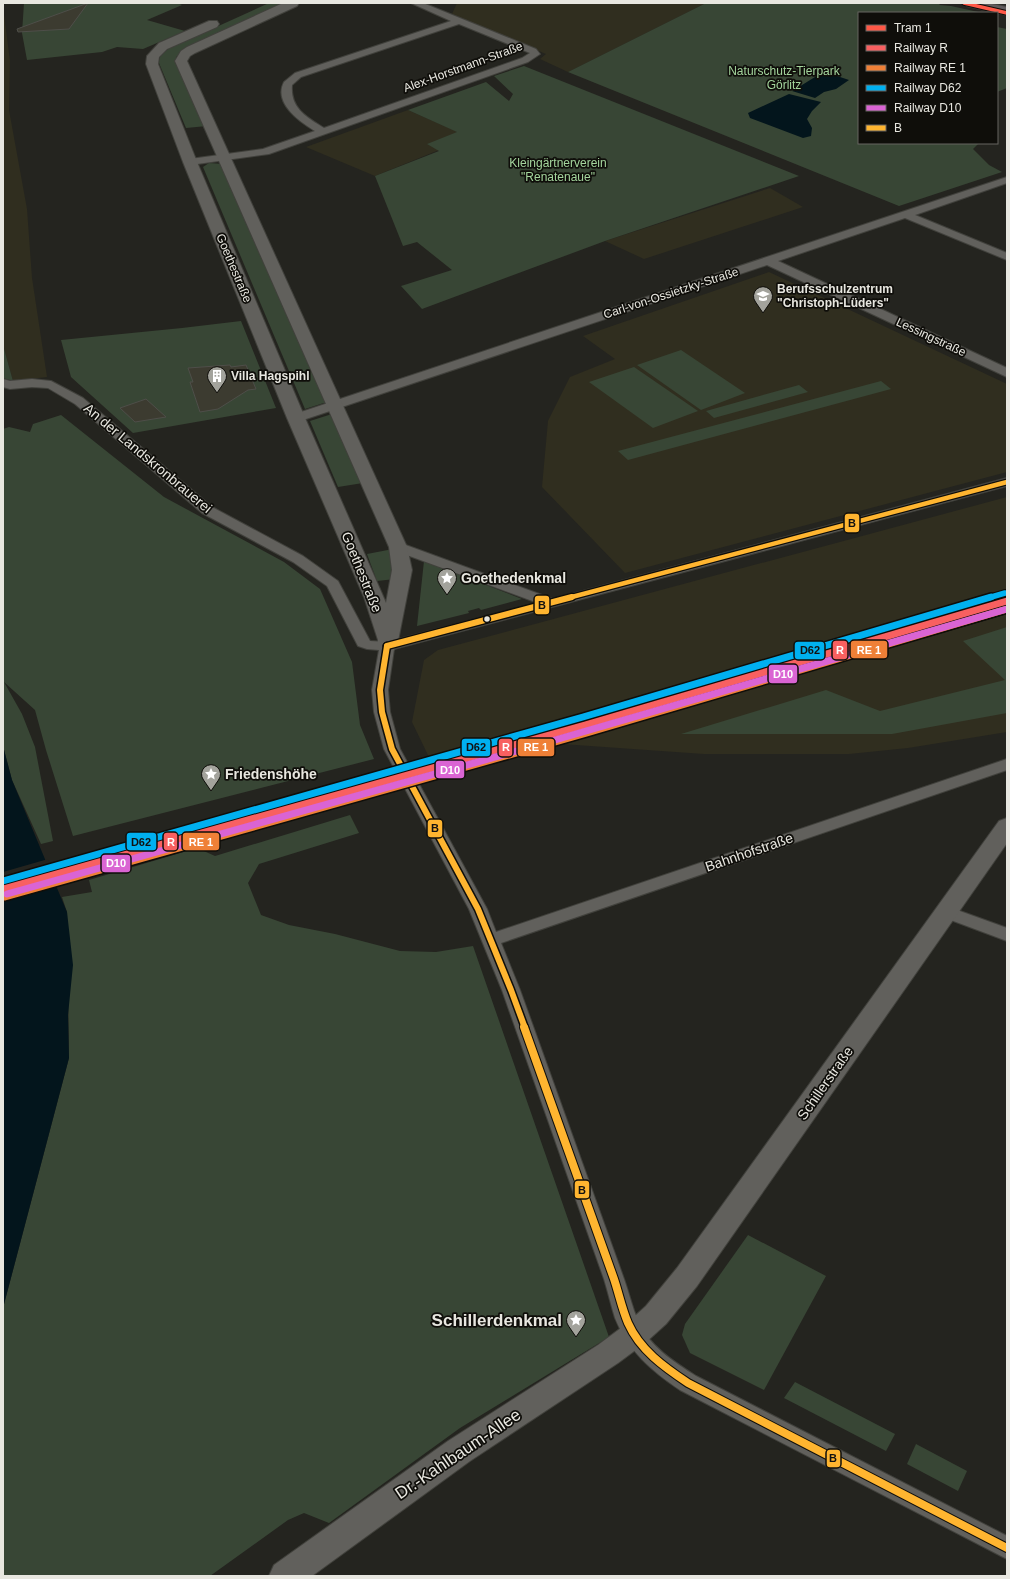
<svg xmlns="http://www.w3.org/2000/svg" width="1010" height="1579" font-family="Arial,sans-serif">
<rect width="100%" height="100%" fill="#24241f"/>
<!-- built -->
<g fill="#302e1f">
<polygon points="457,3 706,3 568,72 540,59 546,54 452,14"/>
<polygon points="3,7 10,61 9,110 27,209 32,278 47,377 13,381 3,345"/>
<polygon points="408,110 458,132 428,144 439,150 375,176 306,147"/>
<polygon points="770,188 803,207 644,259 605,241"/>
<polygon points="769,272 1007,384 1007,472 625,573 542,487 548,421 570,377 615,359 583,336"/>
<polygon points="1007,497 1007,732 908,748 849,754 704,754 562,744 440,780 412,722 424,660 438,650"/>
</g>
<!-- green -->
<g fill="#384635">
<polygon points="24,3 177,3 182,5 147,20 185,31 143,49 117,47 102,52 27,60 22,33"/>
<path d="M 269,3 L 289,3 L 188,49 L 176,57 L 207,126 L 186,128 L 159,63 C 159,54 165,51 172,47 Z"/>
<polygon points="706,3 938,3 940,5 951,6 983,13 859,13 859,143 979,143 973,149 989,165 1002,172 899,206 568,72"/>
<polygon points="997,27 1007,29 1007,88 997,92"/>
<polygon points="524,66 799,176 605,241 422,309 401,286 452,270 417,242 403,246 375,176 439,151 427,144 457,132 408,110 486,82 509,101 513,94 494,76"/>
<polygon points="209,163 223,164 327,402 305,409 203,167"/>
<polygon points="241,321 276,408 133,433 71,377 61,340 182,328"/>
<polygon points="3,345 13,381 3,378"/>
<polygon points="681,350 745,393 701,410 637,365"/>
<polygon points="634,367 698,411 653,428 589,382"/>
<polygon points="881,381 891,389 628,460 618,451"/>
<polygon points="799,385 808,392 714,418 706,411"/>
<polygon points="332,414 363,483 338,487 310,421"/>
<polygon points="61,415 164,497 284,562 320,589 352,662 360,725 374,759 73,836 46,750 35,710 4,682 22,714 35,747 53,841 41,844 12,780 3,746 3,429 9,427 30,432 33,424"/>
<polygon points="393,549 395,579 377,581 367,554"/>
<polygon points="424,561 522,599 481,610 479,608 468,611 469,613 417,626"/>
<polygon points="1007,627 1007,713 892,734 681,734 826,690 880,711 1005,680 963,641"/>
<polygon points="350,815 359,833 259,864 248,883 261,915 289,925 335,934 400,951 436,952 473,946 609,1337 460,1428 329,1523 304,1513 288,1520 210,1576 3,1576 3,1308 69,1058 67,912 62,897 92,892 89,880 197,848 215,856"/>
<polygon points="748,1235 826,1276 764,1390 690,1353 682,1335 685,1324"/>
<polygon points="795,1382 895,1434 886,1451 784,1398"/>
<polygon points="916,1444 967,1471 958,1491 907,1464"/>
</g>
<!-- water -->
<g fill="#03151c">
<path d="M 825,72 L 849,80 L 836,89 L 824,92 L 815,98 L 792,91 C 803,85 813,77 825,72 Z"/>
<polygon points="789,94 821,102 812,111 807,119 812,128 811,136 803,138 750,118 748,113"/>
<polygon points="3,746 12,780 67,912 73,965 68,1015 69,1058 3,1308"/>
</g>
<!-- pier -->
<polygon fill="#24241f" points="48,859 57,880 3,896 3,872"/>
<!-- building -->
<g fill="#3c3b30" stroke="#4e4e49">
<polygon points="88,3 69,29 18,32 17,29"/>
<polygon points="230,365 231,367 246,365 256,389 248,390 218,409 200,412 190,382 193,382 188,368"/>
<polygon points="146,399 166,417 135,422 120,408"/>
</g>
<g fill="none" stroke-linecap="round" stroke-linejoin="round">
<!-- street casing -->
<g stroke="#41413c" stroke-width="2">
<g id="street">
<path d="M 411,3 L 423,3 L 536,49 L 540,54 L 528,62 L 269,154 L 190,165 L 186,164 L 185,162 L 190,159 L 263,149 L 315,131 C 300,122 273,103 284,82 L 295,73 L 451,21 ZM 459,24 L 530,53 L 522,58 L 324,128 C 306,117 290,108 292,85 L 301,77 Z"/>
<polygon points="1007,177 1007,183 915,215 1007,253 1007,260 905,218 778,261 1007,368 1007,377 767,265 300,421 292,421 290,418 292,415"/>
<path d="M 3,379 L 10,381 L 32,379 L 51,381 L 83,398 L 212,507 L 303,556 L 338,581 L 370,641 L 387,642 L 538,603 L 393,550 L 391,547 L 393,544 L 398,543 L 403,544 L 553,599 L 1007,478 L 1007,486 L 394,649 L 388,690 L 390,712 L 400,749 L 487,909 L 496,932 L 1007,759 L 1007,770 L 501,943 L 520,990 L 624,1279 C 629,1293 632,1307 638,1321 C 649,1346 674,1362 696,1376 L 1007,1536 L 1007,1559 L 680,1390 C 652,1371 628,1351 615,1318 C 611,1305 608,1292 604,1279 L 502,990 L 469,909 L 384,749 L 374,712 L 372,690 L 379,650 L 367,649 L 358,646 L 327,586 L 293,562 L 202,513 L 75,404 L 48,388 L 32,387 L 10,389 L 3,387 Z"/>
<polygon points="946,906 1007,928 1007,941 940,916 937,912 940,908"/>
</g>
</g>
<!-- secondary casing -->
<g stroke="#41413c" stroke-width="2">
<g id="secondary">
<polygon points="283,3 299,3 297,6 195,53 190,56 187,61 407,547 412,570 397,646 394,650 387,652 380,650 377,646 378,640 364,597 287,418 183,162 146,64 147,56 159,43 209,21 217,21 219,24 217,27 167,49 159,57 158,64 197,162 305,418 386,603 392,570 389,547 175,61 181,51 187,47"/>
<polygon points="1007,818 1007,843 697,1286 666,1324 645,1343 618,1363 470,1461 312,1576 269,1576 274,1565 448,1441 598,1345 625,1325 646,1306 677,1268 999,821"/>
</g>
</g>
<!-- primary casing -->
<g stroke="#41413c" stroke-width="2">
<polygon id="primary" points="965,3 987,3 1007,7 1007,15 967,6"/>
</g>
<!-- street -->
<use href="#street" fill="#61605c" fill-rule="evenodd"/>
<!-- secondary -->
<use href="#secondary" fill="#61605c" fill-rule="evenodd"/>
<!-- primary -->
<use href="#primary" fill="#605b5b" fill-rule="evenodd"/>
<!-- bus-1-far2 casing -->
<g stroke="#0f0e0a" stroke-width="7">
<polyline id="bus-1-far2" points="568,598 1007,482"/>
</g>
<!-- bus-1-far1 casing -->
<g stroke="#0f0e0a" stroke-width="9">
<g id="bus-1-far1">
<polyline points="387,646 380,690 382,712 392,749 478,909 511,990 525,1028"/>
<polyline points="387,646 572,597"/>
</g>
</g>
<!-- bus-1 casing -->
<g stroke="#0f0e0a" stroke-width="10">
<path id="bus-1" d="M 524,1027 L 614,1279 C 619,1294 622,1309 628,1323 C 640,1350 664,1367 688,1383 L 1007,1548"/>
</g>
<!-- bus-1-far2 -->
<use href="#bus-1-far2" stroke="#ffb530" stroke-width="4.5"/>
<!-- bus-1-far1 -->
<use href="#bus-1-far1" stroke="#ffb530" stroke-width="6"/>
<!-- bus-1 -->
<use href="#bus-1" stroke="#ffb530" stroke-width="8"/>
<!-- rail-1 casing -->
<g stroke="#0f0e0a" stroke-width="10">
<polyline id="rail-1" points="3,889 585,725 1007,601"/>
</g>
<!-- rail-2 casing -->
<g stroke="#0f0e0a" stroke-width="10">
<polyline id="rail-2" points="5,897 587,733 1007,609"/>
</g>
<!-- rail-3-far1 casing -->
<g stroke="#0f0e0a" stroke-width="8">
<polyline id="rail-3-far1" points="988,598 1005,593"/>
</g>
<!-- rail-3 casing -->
<g stroke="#0f0e0a" stroke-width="10">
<polyline id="rail-3" points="3,881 583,717 991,597"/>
</g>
<!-- rail-4 casing -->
<g stroke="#0f0e0a" stroke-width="10">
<polyline id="rail-4" points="7,894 524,749 1007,609"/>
</g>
<!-- rail-1 -->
<use href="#rail-1" stroke="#f86060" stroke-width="7"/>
<!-- rail-2 -->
<use href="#rail-2" stroke="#ef8037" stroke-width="7"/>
<!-- rail-3-far1 -->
<use href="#rail-3-far1" stroke="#00b0f0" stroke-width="5.5"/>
<!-- rail-3 -->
<use href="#rail-3" stroke="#00b0f0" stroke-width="7"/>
<!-- rail-4 -->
<use href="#rail-4" stroke="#da64d3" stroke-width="7"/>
<!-- tram-1 casing -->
<g stroke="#0f0e0a" stroke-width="5.5">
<polyline id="tram-1" points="964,3 1007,13"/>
</g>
<!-- tram-1 -->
<use href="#tram-1" stroke="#ff5846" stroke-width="3.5"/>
</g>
<!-- icons -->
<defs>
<g id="school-pin" transform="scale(1)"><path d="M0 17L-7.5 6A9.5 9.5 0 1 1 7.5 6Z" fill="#a3a39c" stroke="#0f0e0a"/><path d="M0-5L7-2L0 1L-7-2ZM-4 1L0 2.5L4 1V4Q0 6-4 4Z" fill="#fff"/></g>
<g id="building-pin" transform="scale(1)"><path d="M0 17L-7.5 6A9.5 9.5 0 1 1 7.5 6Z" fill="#a3a39c" stroke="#0f0e0a"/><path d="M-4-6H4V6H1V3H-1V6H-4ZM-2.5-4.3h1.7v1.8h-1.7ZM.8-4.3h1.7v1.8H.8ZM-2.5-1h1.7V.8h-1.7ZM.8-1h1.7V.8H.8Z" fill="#fff"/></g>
<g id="sight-pin" transform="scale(1)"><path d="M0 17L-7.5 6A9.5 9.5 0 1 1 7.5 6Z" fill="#a3a39c" stroke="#0f0e0a"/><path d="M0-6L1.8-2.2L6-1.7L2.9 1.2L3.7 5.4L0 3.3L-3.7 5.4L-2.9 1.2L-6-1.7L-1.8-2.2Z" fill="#fff"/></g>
</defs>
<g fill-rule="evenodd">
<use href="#school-pin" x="763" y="296"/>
<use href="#building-pin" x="217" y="376"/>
<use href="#sight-pin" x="447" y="578"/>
<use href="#sight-pin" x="211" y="774"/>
<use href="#sight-pin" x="576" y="1320"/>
</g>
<!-- markers -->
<circle fill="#e8e7e0" stroke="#0f0e0a" stroke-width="1.5" cx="487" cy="619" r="3.5"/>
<g text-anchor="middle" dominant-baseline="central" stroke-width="3.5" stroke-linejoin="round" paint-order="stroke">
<!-- far-street labels -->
<g font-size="12" fill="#e8e7e0" stroke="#0f0e0a">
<text transform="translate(463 67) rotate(-20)">Alex-Horstmann-Straße</text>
<text transform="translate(234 268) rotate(67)">Goethestraße</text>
<text transform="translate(671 293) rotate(-18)">Carl-von-Ossietzky-Straße</text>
<text transform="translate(931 337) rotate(25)">Lessingstraße</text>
</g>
<!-- far-park labels -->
<g font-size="12" fill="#a4d59d" stroke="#0f0e0a">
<text x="784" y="71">Naturschutz-Tierpark<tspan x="784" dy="14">Görlitz</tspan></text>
<text x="558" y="163">Kleingärtnerverein<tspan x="558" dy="14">"Renatenaue"</tspan></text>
</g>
<!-- far-poi labels -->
<g font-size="12" font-weight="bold" fill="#e8e7e0" stroke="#0f0e0a" text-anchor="start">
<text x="777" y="289">Berufsschulzentrum<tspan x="777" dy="14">"Christoph-Lüders"</tspan></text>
<text x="231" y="376">Villa Hagspihl</text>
</g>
<!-- street labels -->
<g font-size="14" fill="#e8e7e0" stroke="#0f0e0a">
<text transform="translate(148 458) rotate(40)">An der Landskronbrauerei</text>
<text transform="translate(362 572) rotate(68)">Goethestraße</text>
<text transform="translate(749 852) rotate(-19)">Bahnhofstraße</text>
<text transform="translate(825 1083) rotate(-55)">Schillerstraße</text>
</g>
<!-- poi labels -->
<g font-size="14" font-weight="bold" fill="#e8e7e0" stroke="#0f0e0a" text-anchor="start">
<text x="461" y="578">Goethedenkmal</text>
<text x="225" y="774">Friedenshöhe</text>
</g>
<!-- near-poi labels -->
<g font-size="17" font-weight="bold" fill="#e8e7e0" stroke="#0f0e0a" text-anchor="end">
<text x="562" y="1320">Schillerdenkmal</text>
</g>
<!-- near-street labels -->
<g font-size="17" fill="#e8e7e0" stroke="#0f0e0a">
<text transform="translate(458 1454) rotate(-34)">Dr.-Kahlbaum-Allee</text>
</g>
</g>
<g stroke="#0f0e0a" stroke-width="1.5">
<rect x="844" y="513" width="16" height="20" rx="4" fill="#ffb530"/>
<rect x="534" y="595" width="16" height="20" rx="4" fill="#ffb530"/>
<rect x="850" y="640" width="38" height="19" rx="4" fill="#ef8037"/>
<rect x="832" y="640" width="16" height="20" rx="4" fill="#f86060"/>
<rect x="794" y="641" width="31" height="19" rx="4" fill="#00b0f0"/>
<rect x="768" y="664" width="30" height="20" rx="4" fill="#da64d3"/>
<rect x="461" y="738" width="30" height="19" rx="4" fill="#00b0f0"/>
<rect x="498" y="738" width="15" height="19" rx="4" fill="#f86060"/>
<rect x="517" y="738" width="38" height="19" rx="4" fill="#ef8037"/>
<rect x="435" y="760" width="30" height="19" rx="4" fill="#da64d3"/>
<rect x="427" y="819" width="16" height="19" rx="4" fill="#ffb530"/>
<rect x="182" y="832" width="38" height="19" rx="4" fill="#ef8037"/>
<rect x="163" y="832" width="15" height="19" rx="4" fill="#f86060"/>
<rect x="126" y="832" width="31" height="19" rx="4" fill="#00b0f0"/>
<rect x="101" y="854" width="30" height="19" rx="4" fill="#da64d3"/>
<rect x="574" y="1180" width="16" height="19" rx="4" fill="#ffb530"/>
<rect x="826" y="1449" width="15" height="19" rx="4" fill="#ffb530"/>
</g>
<g font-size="11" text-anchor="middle" font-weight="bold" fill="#fff">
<text x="869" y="654">RE 1</text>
<text x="840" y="654">R</text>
<text x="783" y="678">D10</text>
<text x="506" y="751">R</text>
<text x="536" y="751">RE 1</text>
<text x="450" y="774">D10</text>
<text x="201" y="846">RE 1</text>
<text x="171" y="846">R</text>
<text x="116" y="867">D10</text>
</g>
<g font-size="11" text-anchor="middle" font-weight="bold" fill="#111">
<text x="852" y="527">B</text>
<text x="542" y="609">B</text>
<text x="810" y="654">D62</text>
<text x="476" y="751">D62</text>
<text x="435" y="832">B</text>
<text x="141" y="846">D62</text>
<text x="582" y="1194">B</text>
<text x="833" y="1462">B</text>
</g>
<!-- border -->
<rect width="1010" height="1579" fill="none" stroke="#e8e7e0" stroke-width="8"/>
<!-- legend -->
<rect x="858" y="12" width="140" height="132" fill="#0f0e0a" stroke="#666560"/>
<rect x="866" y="25" width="20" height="6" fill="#ff5846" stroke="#666560"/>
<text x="894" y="32" font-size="12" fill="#e8e7e0">Tram 1</text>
<rect x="866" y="45" width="20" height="6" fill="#f86060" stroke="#666560"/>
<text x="894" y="52" font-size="12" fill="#e8e7e0">Railway R</text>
<rect x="866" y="65" width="20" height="6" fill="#ef8037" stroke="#666560"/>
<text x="894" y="72" font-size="12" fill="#e8e7e0">Railway RE 1</text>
<rect x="866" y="85" width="20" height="6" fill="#00b0f0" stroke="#666560"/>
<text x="894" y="92" font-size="12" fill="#e8e7e0">Railway D62</text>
<rect x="866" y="105" width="20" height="6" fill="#da64d3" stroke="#666560"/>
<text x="894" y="112" font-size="12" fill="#e8e7e0">Railway D10</text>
<rect x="866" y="125" width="20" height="6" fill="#ffb530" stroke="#666560"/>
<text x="894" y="132" font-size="12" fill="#e8e7e0">B</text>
</svg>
